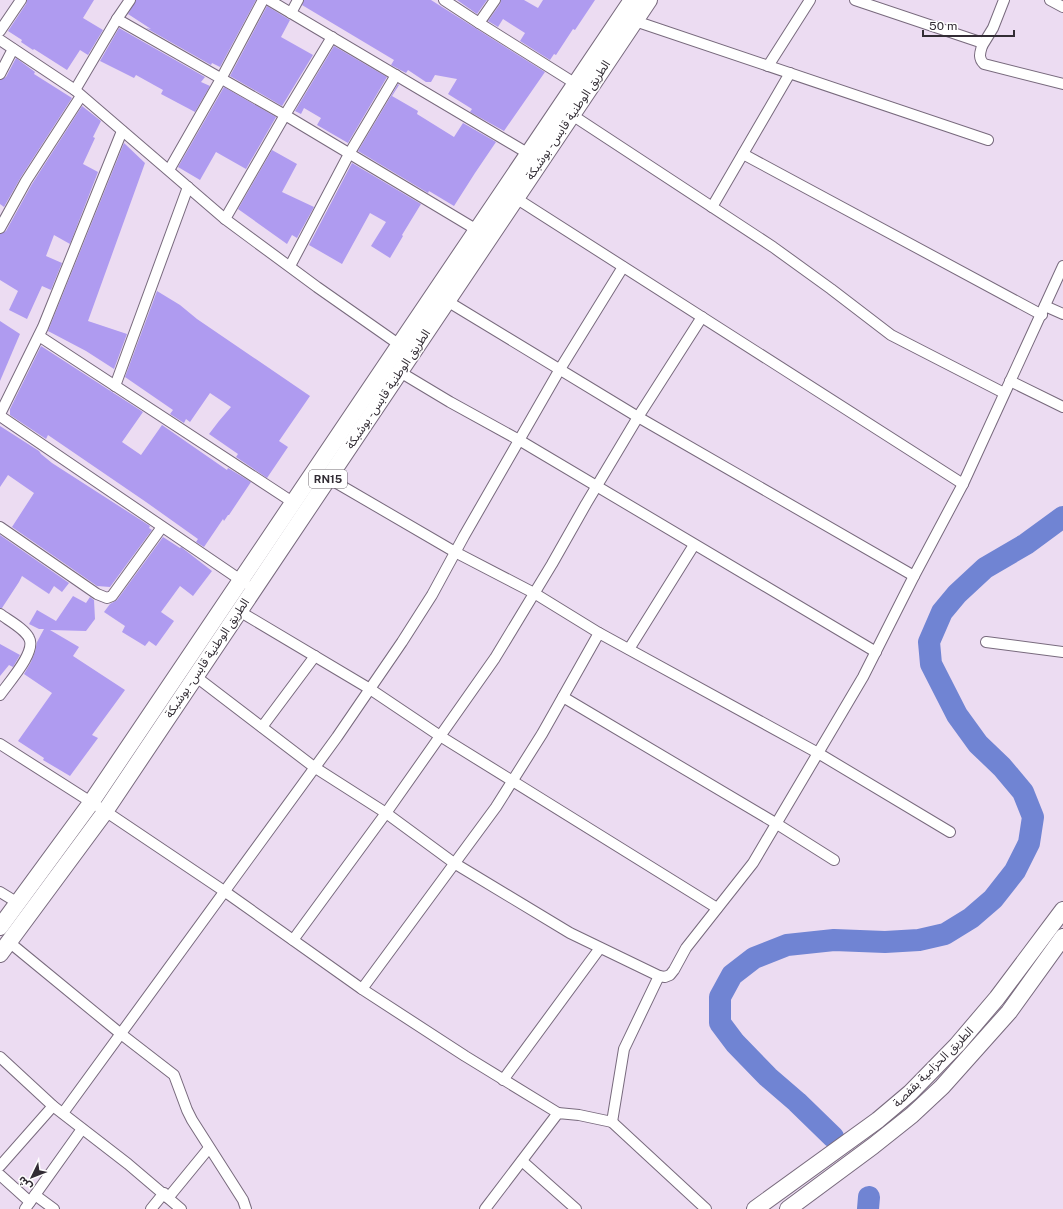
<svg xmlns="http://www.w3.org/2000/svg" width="1063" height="1209" font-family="'Public Sans','Noto Sans Arabic',sans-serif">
<rect width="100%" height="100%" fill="#ecdcf2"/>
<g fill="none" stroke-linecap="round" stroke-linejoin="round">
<!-- river -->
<g stroke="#7084d3" stroke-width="22">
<polyline points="833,1137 797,1102 768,1077 735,1043 720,1023 720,997 732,975 754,958 787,945 834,940 885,942 919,940 945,934 971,918 993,899 1015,871 1029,843 1033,817 1023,792 1002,767 978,744 957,715 931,664 929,642 942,612 957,594 985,568 1026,544 1063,517"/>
<polyline points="868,1209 869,1197"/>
</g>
</g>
<!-- building -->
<g fill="#af9bf0">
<polygon points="27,0 94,0 83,18 103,30 88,55 80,50 67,70 34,49 33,50 21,42 22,40 8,31 26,4"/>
<polygon points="136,0 256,0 220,67 212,63 211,65 146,28 151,29 128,14"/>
<polygon points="304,0 431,0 545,72 504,131 470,112 472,109 448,94 457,79 435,75 431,82 426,82 408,70 406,73 391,65 394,60 302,5"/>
<polygon points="457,0 487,0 477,14"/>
<polygon points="501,0 524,0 538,8 543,0 595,0 575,30 573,29 556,55 554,54 550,60 520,41 525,33 503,19 498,27 488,21 500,4"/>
<polygon points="267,6 290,20 281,37 313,55 282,106 230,76"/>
<polygon points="119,28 205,77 201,82 210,86 195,112 161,94 163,90 136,75 134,78 100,61"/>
<polygon points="334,46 387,77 348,143 317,125 321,118 304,108 301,114 295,111"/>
<polygon points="16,58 35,72 34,74 72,98 21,177 4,207 0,204 0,80 6,77"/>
<polygon points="398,84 399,85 392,96 418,111 417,114 454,137 463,123 496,142 475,173 454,206 429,191 428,193 358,151"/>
<polygon points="224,87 276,117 246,169 216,152 200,180 178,167"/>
<polygon points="82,106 101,121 93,137 95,138 83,164 98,172 70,244 54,235 46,256 62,263 51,290 42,286 27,319 9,310 18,291 0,280 0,234 6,231 32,184"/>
<polygon points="124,143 145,163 88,321 127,334 114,369 86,351 48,331"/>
<polygon points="272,150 297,164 282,192 314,207 297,238 292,235 287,244 238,209"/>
<polygon points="352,163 421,204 402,235 403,236 390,258 371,246 386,222 370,213 342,264 309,245"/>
<polygon points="157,291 180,305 197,319 310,396 279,441 288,447 267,478 236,457 238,454 209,434 219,421 231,407 210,393 190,422 186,419 184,423 170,414 173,410 125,377"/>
<polygon points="0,321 20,334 0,381"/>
<polygon points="41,346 143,412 122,442 141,455 162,425 227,470 228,468 251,482 229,515 228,515 224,521 223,519 204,547 196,542 198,539 146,502 48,435 46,439 10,415 10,409"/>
<polygon points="0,426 39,451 41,454 52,463 150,526 149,528 152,530 110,587 97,586 12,527 34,493 8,475 0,487"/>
<polygon points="0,535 69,583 62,592 54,586 49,594 22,576 19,582 2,608 0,608"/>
<polygon points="163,537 180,548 181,547 212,571 193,596 180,586 161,612 174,621 156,646 149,641 145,646 122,632 125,626 104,612 110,604 117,600"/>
<polygon points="73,596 86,603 90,597 94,600 95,619 86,631 50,630 79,647 73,656 125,690 92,735 98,738 70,776 43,760 44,758 18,741 52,693 24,674 31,662 35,652 37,642 44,629 39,629 29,624 37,610 56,621"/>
<polygon points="0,644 20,655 13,667 9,665 0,676"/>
</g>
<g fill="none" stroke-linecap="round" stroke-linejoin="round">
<!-- minor casing -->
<g stroke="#786a7d" stroke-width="12">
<g id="minor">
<polyline points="269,0 529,154"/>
<polyline points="444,0 479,23 495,0"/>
<path d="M 855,0 L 980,42 L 982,46 C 980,53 978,58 984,64 L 1063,84"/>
<polyline points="1050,0 1063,7"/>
<polyline points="291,13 298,0"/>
<polyline points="117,19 285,115 477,230"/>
<polyline points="635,21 988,140"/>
<polyline points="479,23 576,84"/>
<polyline points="0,31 21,0"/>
<polyline points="0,40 75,90 225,219 317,287 404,348"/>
<polyline points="982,46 993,28 1004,0"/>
<polyline points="768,66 810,0"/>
<polyline points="0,74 13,49"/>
<polyline points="75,90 117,19 130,0"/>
<polyline points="572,115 773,247 831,289 891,335 1004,393"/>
<polyline points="743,154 1042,315"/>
<polyline points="169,170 221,79 263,0"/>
<polyline points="511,195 963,484"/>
<polyline points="712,207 790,73"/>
<polyline points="225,219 285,115 332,37"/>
<polyline points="0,228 26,181 81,96"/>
<polyline points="290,266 349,154 396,75"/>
<polyline points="447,301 638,417 914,576"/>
<polyline points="1045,306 1063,314"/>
<polyline points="39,336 294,503"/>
<polyline points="400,372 450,402 519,440 876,652"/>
<polyline points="1010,381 1063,407"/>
<polyline points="115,386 188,187"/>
<polyline points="0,414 43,327 122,131"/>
<polyline points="0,416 245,583"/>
<polyline points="328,478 455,552 534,593 599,633 818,753 950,832"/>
<polyline points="0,527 97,594 107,598 112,596 162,527"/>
<polyline points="239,611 370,689 440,736 717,908"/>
<path d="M 0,614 C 8,620 25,629 29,638 C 37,652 8,683 0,695"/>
<polyline points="986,642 1063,652"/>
<polyline points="629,649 694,545"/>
<polyline points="195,676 314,767 386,813 454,863 570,933 659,976 665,977 670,975 674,970 686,948 753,863 863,677 914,576 963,484 1063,266"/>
<polyline points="563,697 777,824 834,860"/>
<polyline points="262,727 315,656"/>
<polyline points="0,744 105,811 224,891 362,989 465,1056 558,1113"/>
<polyline points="0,892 18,903"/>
<polyline points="293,940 386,813 495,658 552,564 586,504 638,417 702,317"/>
<polyline points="9,942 121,1034 174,1075 187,1110 192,1120 243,1200 246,1209"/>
<polyline points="362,989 496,807 542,734 599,633"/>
<polyline points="0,1057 53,1106 128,1164 181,1209"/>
<polyline points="503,1080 600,948"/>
<polyline points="63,1113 337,737 402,642 432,595 464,536 560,369 623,267"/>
<polyline points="612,1122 706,1209"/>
<polyline points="522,1161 576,1209"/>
<polyline points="0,1166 53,1106"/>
<polyline points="0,1175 30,1202"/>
<polyline points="35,1195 54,1209"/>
<polyline points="168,1198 209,1148"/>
<polyline points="25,1209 82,1129"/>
<polyline points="151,1209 164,1193"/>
<polyline points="485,1209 558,1113 579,1115 612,1122 624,1049 659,976"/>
</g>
</g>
<!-- primary casing -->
<g stroke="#786a7d" stroke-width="18">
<g id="primary">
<polyline points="0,927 88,807 632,0"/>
<polyline points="0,954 102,816 649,0"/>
<polyline points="755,1209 878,1120 910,1093 957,1045 997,998 1063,910"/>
<polyline points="788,1209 873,1146 912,1115 942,1087 1009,1012 1063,937"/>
</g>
</g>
<!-- minor -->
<use href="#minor" stroke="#fff" stroke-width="10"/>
<!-- primary -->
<use href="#primary" stroke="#fff" stroke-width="16"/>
</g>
<g text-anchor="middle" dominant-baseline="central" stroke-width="3" stroke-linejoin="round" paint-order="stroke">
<!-- shield labels -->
<rect fill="#fff" stroke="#706b71" stroke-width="1" x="309" y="470" width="38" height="18" rx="3"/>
<g font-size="11" font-weight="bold" fill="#322c34">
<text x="328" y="479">RN15</text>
</g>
<!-- street labels -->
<g font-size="12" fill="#322c34" stroke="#fff">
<text transform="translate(568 120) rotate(-56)">الطريق الوطنية قابس - بوشبكة</text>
<text transform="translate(388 389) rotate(-56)">الطريق الوطنية قابس - بوشبكة</text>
<text transform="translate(207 658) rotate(-56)">الطريق الوطنية قابس - بوشبكة</text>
<text transform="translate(933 1067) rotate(-45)">الطريق الحزامية بقفصة</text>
</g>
</g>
<!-- north arrow -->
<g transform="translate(32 1177) rotate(227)" stroke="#ffffff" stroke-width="3" paint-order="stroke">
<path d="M0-3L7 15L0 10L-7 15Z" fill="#322c34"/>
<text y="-6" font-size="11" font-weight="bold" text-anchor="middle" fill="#322c34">ش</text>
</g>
<!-- scale -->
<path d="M923 30v6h91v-6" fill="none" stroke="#322c34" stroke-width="2"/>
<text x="929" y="30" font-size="12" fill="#322c34" stroke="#ffffff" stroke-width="3" paint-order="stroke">50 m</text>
</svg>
